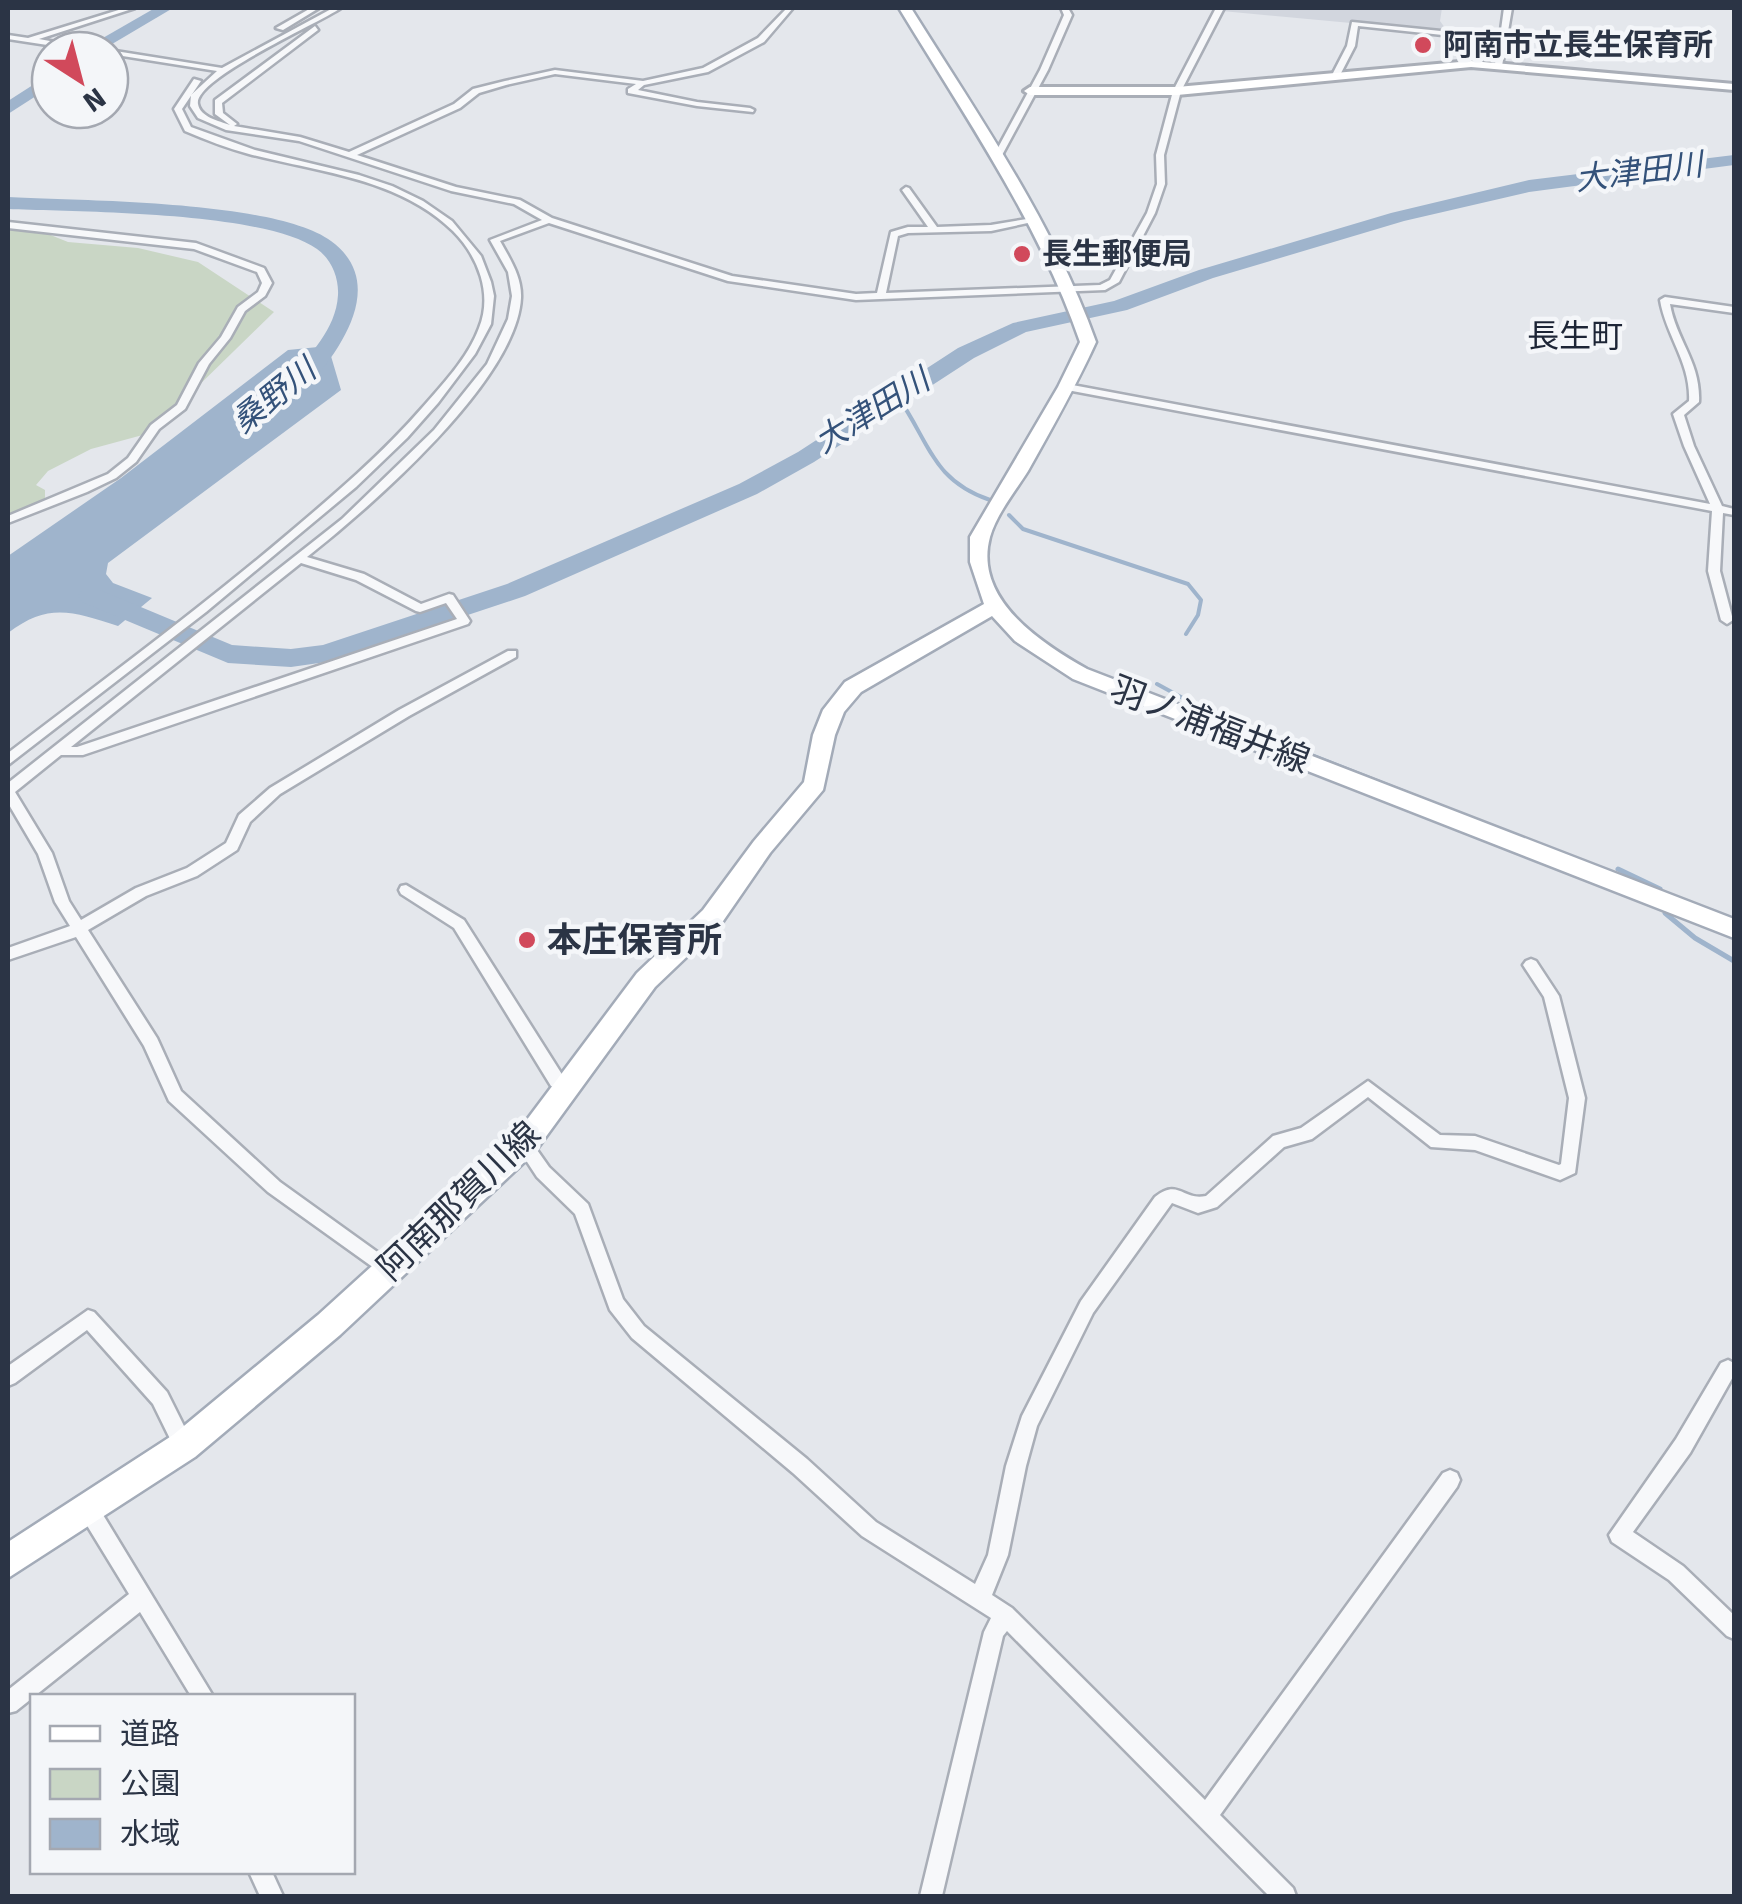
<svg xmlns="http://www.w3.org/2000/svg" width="1742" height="1904" font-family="Signika,'Noto Sans JP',sans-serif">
<rect width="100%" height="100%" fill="#e4e7ec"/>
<!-- built -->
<polygon fill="#d2d6de" points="1224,8 1442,8 1440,21 1448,32 1222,11"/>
<!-- green -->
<polygon fill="#c9d6c5" points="8,229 43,232 68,242 138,248 198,262 274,312 150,433 91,449 48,471 36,485 45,490 45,504 8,516"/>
<!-- water -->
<path fill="#9fb4cc" d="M 328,346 L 341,390 L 108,563 L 106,574 L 113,583 L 152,598 L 118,626 C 73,612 49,602 8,633 L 8,556 L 121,478 L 288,350 Z"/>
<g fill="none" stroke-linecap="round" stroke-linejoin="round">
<!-- stream-far1 -->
<g stroke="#9fb4cc" stroke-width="4">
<path d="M 898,397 C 930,443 932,480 990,500"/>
<polyline points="1009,515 1023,529 1188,584 1201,600 1198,615 1186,634"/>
<polyline points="1157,684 1225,721 1474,819"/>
</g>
<!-- stream -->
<g stroke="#9fb4cc" stroke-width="5">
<polyline points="1618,869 1660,889"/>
<polyline points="1665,913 1695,938 1734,961"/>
</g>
<!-- river -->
<g fill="#9fb4cc" fill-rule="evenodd">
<polygon points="155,8 173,8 102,50 82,50"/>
<polygon points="50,74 50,87 8,114 8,101"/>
<polygon points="1734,155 1734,165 1529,192 1404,221 1213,278 1127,310 1026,332 974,358 814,462 757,494 525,596 326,662 291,667 228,663 82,602 78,596 82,590 100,590 232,645 291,649 323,645 507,584 739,484 798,452 958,348 1013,323 1114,301 1199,270 1391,213 1529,180"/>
<path d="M 8,197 C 81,201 275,200 331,241 C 387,282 343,347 309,385 L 293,385 L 290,380 C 309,354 336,330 338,295 C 339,277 331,259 317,249 C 264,211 77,212 8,209 Z"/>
</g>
<!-- street casing -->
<g stroke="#a9aeb7" stroke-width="5">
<g id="street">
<polygon points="125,8 135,8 39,39 99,50 80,50 8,39 8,35 28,38"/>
<polygon points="311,8 319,8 283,30 276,28"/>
<path d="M 333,8 L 341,8 C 319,23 193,79 198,104 C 200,117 219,121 230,125 L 215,114 L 215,100 L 315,26 L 318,30 L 222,103 L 223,113 L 237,124 L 234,126 L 300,137 L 349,152 L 454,104 L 473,89 L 505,81 L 555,70 L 643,81 L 703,68 L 758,38 L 787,8 L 793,8 L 764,42 L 708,72 L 644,85 L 638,90 L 697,102 L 750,108 L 754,110 L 753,112 L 697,106 L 628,93 L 628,89 L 636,84 L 555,74 L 506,85 L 479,93 L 460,108 L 357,155 L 456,187 L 520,200 L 552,218 L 732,276 L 856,294 L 877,293 L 891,232 L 908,227 L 928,227 L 902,190 L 906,187 L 909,188 L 937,227 L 991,225 L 1033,218 L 1037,221 L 991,231 L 908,233 L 898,236 L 886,293 L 1100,285 L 1110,280 L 1147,213 L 1157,184 L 1156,155 L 1173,91 L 1216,8 L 1224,8 L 1181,91 L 1164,155 L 1165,184 L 1155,213 L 1119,282 L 1105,290 L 856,300 L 728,281 L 549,223 L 500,241 C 510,259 522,277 521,298 C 517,380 369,508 307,557 L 364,574 L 421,604 L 449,594 L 453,595 L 470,621 L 468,624 L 83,755 L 61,755 L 15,792 L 52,853 L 69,901 L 81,920 L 136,888 L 187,868 L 226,843 L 239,815 L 270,788 L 399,710 L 508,651 L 516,651 L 516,657 L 409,716 L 280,794 L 250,822 L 237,850 L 197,876 L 146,896 L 88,930 L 157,1038 L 181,1091 L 280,1182 L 394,1264 L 397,1270 L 394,1276 L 388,1278 L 268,1192 L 169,1101 L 144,1046 L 76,937 L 8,960 L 8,948 L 70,926 L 55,902 L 38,854 L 8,803 L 8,783 L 342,519 L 434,430 L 487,364 L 508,319 L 512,296 L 508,272 L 490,240 L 542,220 L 514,204 L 451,191 L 299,141 L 226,130 L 198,118 L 190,106 L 191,95 L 217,71 L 110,54 L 109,50 L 222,68 ZM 301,563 L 356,580 L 416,611 L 420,612 L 446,603 L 457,619 L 77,747 L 71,747 Z"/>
<polygon points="1061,8 1068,8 1072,15 1048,70 1001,157 994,159 993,157 1040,70 1064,15"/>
<polygon points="1504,8 1512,8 1502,66 1495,64 1499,41 1358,26 1355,46 1340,75 1336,77 1332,75 1347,46 1352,22 1500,37"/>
<path d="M 194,79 L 201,81 L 182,109 L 191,127 L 255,150 L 359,175 L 392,186 L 423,201 L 452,221 L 481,256 L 491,282 L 494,296 L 491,324 L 475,354 L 438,403 L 407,438 L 356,487 L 206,612 L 8,765 L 8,753 C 102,681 198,610 289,533 C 335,494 382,454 422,408 C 442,385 468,358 479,328 C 493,294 478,256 453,231 C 399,178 318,172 249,154 C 227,148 206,140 185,131 L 174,109 Z"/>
<polygon points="8,222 196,243 264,268 272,283 265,296 245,311 230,338 209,364 185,409 159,429 136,462 116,478 87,492 8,523 8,516 108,474 128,458 151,425 177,405 199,363 221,337 238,307 258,292 262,283 257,272 194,249 8,228"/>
<path d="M 1665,297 L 1734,307 L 1734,313 L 1670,304 C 1676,340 1701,362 1699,402 L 1684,415 L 1694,446 L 1722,506 L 1734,509 L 1734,515 L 1723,513 L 1720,571 L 1733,620 L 1727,624 L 1721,620 L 1708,571 L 1712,511 L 1067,390 L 1062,387 L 1067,384 L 1710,504 L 1684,446 L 1673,414 L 1689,401 C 1691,363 1666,336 1660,300 Z"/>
<polygon points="406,885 464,920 563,1076 575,1081 577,1086 575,1091 569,1093 551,1086 454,928 401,894 399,890 401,886"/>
<path d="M 1531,959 L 1536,961 L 1559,996 L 1585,1098 L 1575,1173 L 1560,1180 L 1475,1150 L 1431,1147 L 1368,1097 L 1312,1139 L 1284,1147 L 1217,1207 L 1198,1213 L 1172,1203 L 1093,1313 L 1037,1426 L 1026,1466 L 1008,1555 L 992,1595 L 1012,1608 L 1205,1800 L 1443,1473 L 1450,1470 L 1457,1473 L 1460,1480 L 1457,1487 L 1220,1815 L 1293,1888 L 1296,1896 L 1269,1896 L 1007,1631 L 1003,1636 L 942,1896 L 920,1896 L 984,1632 L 991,1618 L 862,1536 L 793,1473 L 632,1338 L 610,1310 L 575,1214 L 537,1177 L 516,1145 L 518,1140 L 524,1138 L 530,1140 L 549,1167 L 588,1204 L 623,1299 L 644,1326 L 807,1459 L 876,1522 L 975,1584 L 988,1555 L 1006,1466 L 1022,1416 L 1081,1301 L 1155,1197 C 1179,1178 1182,1201 1206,1196 L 1273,1136 L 1301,1128 L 1368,1081 L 1440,1135 L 1475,1136 L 1559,1165 L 1561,1164 L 1569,1098 L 1544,997 L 1523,965 L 1526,961 Z"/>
<polygon points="88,1310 94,1312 167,1392 194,1446 191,1453 184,1455 177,1453 153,1404 87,1330 15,1383 8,1386 8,1366"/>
<polygon points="1728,1360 1734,1363 1734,1375 1690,1453 1633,1532 1683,1566 1734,1615 1734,1639 1727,1636 1669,1580 1612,1542 1609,1535 1676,1439 1721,1363"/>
<polygon points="87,1497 94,1500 213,1696 191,1696 140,1612 16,1711 8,1713 8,1690 129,1594 80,1514 77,1507 80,1500"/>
<polygon points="249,1872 272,1872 283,1896 260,1896"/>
</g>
</g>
<!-- secondary casing -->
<g stroke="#a9aeb7" stroke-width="6">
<polygon id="secondary" points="1471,61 1734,84 1734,90 1471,67 1177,95 1030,95 1024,91 1030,87 1177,87"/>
</g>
<!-- primary casing -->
<g stroke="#a3abb8" stroke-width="5">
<path id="primary" d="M 899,8 L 911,8 C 978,115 1053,222 1096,342 C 1076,386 1052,428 1028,471 C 1016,490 996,515 990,537 C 973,600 1043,644 1087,669 L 1734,919 L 1734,938 L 1073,679 L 1015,641 L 992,616 L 861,692 L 844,712 L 835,735 L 823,790 L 770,853 L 721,924 L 655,987 L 534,1153 L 340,1335 L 195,1457 L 8,1578 L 8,1542 L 173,1435 L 318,1315 L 514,1137 L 637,973 L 703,910 L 754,841 L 804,782 L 813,735 L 823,710 L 845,682 L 984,604 L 970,562 L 970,537 L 1058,387 L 1080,342 C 1039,223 964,115 899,8 Z"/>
</g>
<!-- street -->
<use href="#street" fill="#f7f8fa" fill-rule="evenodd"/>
<!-- secondary -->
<use href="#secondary" fill="#fff" fill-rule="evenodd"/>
<!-- primary -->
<use href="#primary" fill="#fff" fill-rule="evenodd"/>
</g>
<!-- markers -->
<g fill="#d1495b" stroke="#f4f6f9" stroke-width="4">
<circle cx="1423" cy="45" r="10"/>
<circle cx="1022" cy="254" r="10"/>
<circle cx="527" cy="940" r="10"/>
</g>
<g text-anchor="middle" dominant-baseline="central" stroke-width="9" stroke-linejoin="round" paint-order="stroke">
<!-- far-poi labels -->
<g font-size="30" font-weight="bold" fill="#2b3445" stroke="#f4f6f9" text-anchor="start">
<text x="1443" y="45">阿南市立長生保育所</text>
<text x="1042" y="254">長生郵便局</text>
</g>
<!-- far-water labels -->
<g font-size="32" font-style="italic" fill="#34527a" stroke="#f4f6f9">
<text transform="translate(1639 172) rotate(-7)">大津田川</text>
<text transform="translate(274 396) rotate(-39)">桑野川</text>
<text transform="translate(872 411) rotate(-32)">大津田川</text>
</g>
<!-- far-quarter labels -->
<g font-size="32" fill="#1d2536" stroke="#f4f6f9">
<text x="1575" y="336">長生町</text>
</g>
<!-- street labels -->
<g font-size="35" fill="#2b3445" stroke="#f4f6f9">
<text transform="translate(1210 725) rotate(21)">羽ノ浦福井線</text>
<text transform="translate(459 1201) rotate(-44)">阿南那賀川線</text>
</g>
<!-- poi labels -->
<g font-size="35" font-weight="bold" fill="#2b3445" stroke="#f4f6f9" text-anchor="start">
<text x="547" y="940">本庄保育所</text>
</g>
</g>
<!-- border -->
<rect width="1742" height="1904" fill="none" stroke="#2b3445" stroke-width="20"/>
<!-- legend -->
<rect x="30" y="1694" width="325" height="180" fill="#f4f6f9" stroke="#a4a8b1" stroke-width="2.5"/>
<rect x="50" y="1726" width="50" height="15" fill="#ffffff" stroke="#a4a8b1" stroke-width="2.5"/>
<text x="120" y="1744" font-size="30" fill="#2b3445">道路</text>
<rect x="50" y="1769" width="50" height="30" fill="#c9d6c5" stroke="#a4a8b1" stroke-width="2.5"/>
<text x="120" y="1794" font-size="30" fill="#2b3445">公園</text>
<rect x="50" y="1819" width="50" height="30" fill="#9fb4cc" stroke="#a4a8b1" stroke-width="2.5"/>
<text x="120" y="1844" font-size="30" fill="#2b3445">水域</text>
<!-- north arrow -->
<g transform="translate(80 80) rotate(144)"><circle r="48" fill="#f4f6f9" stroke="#a4a8b1" stroke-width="2.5"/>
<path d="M0-8L18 38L0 25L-18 38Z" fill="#d1495b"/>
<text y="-15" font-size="28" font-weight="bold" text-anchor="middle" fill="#2b3445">N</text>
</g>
</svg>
